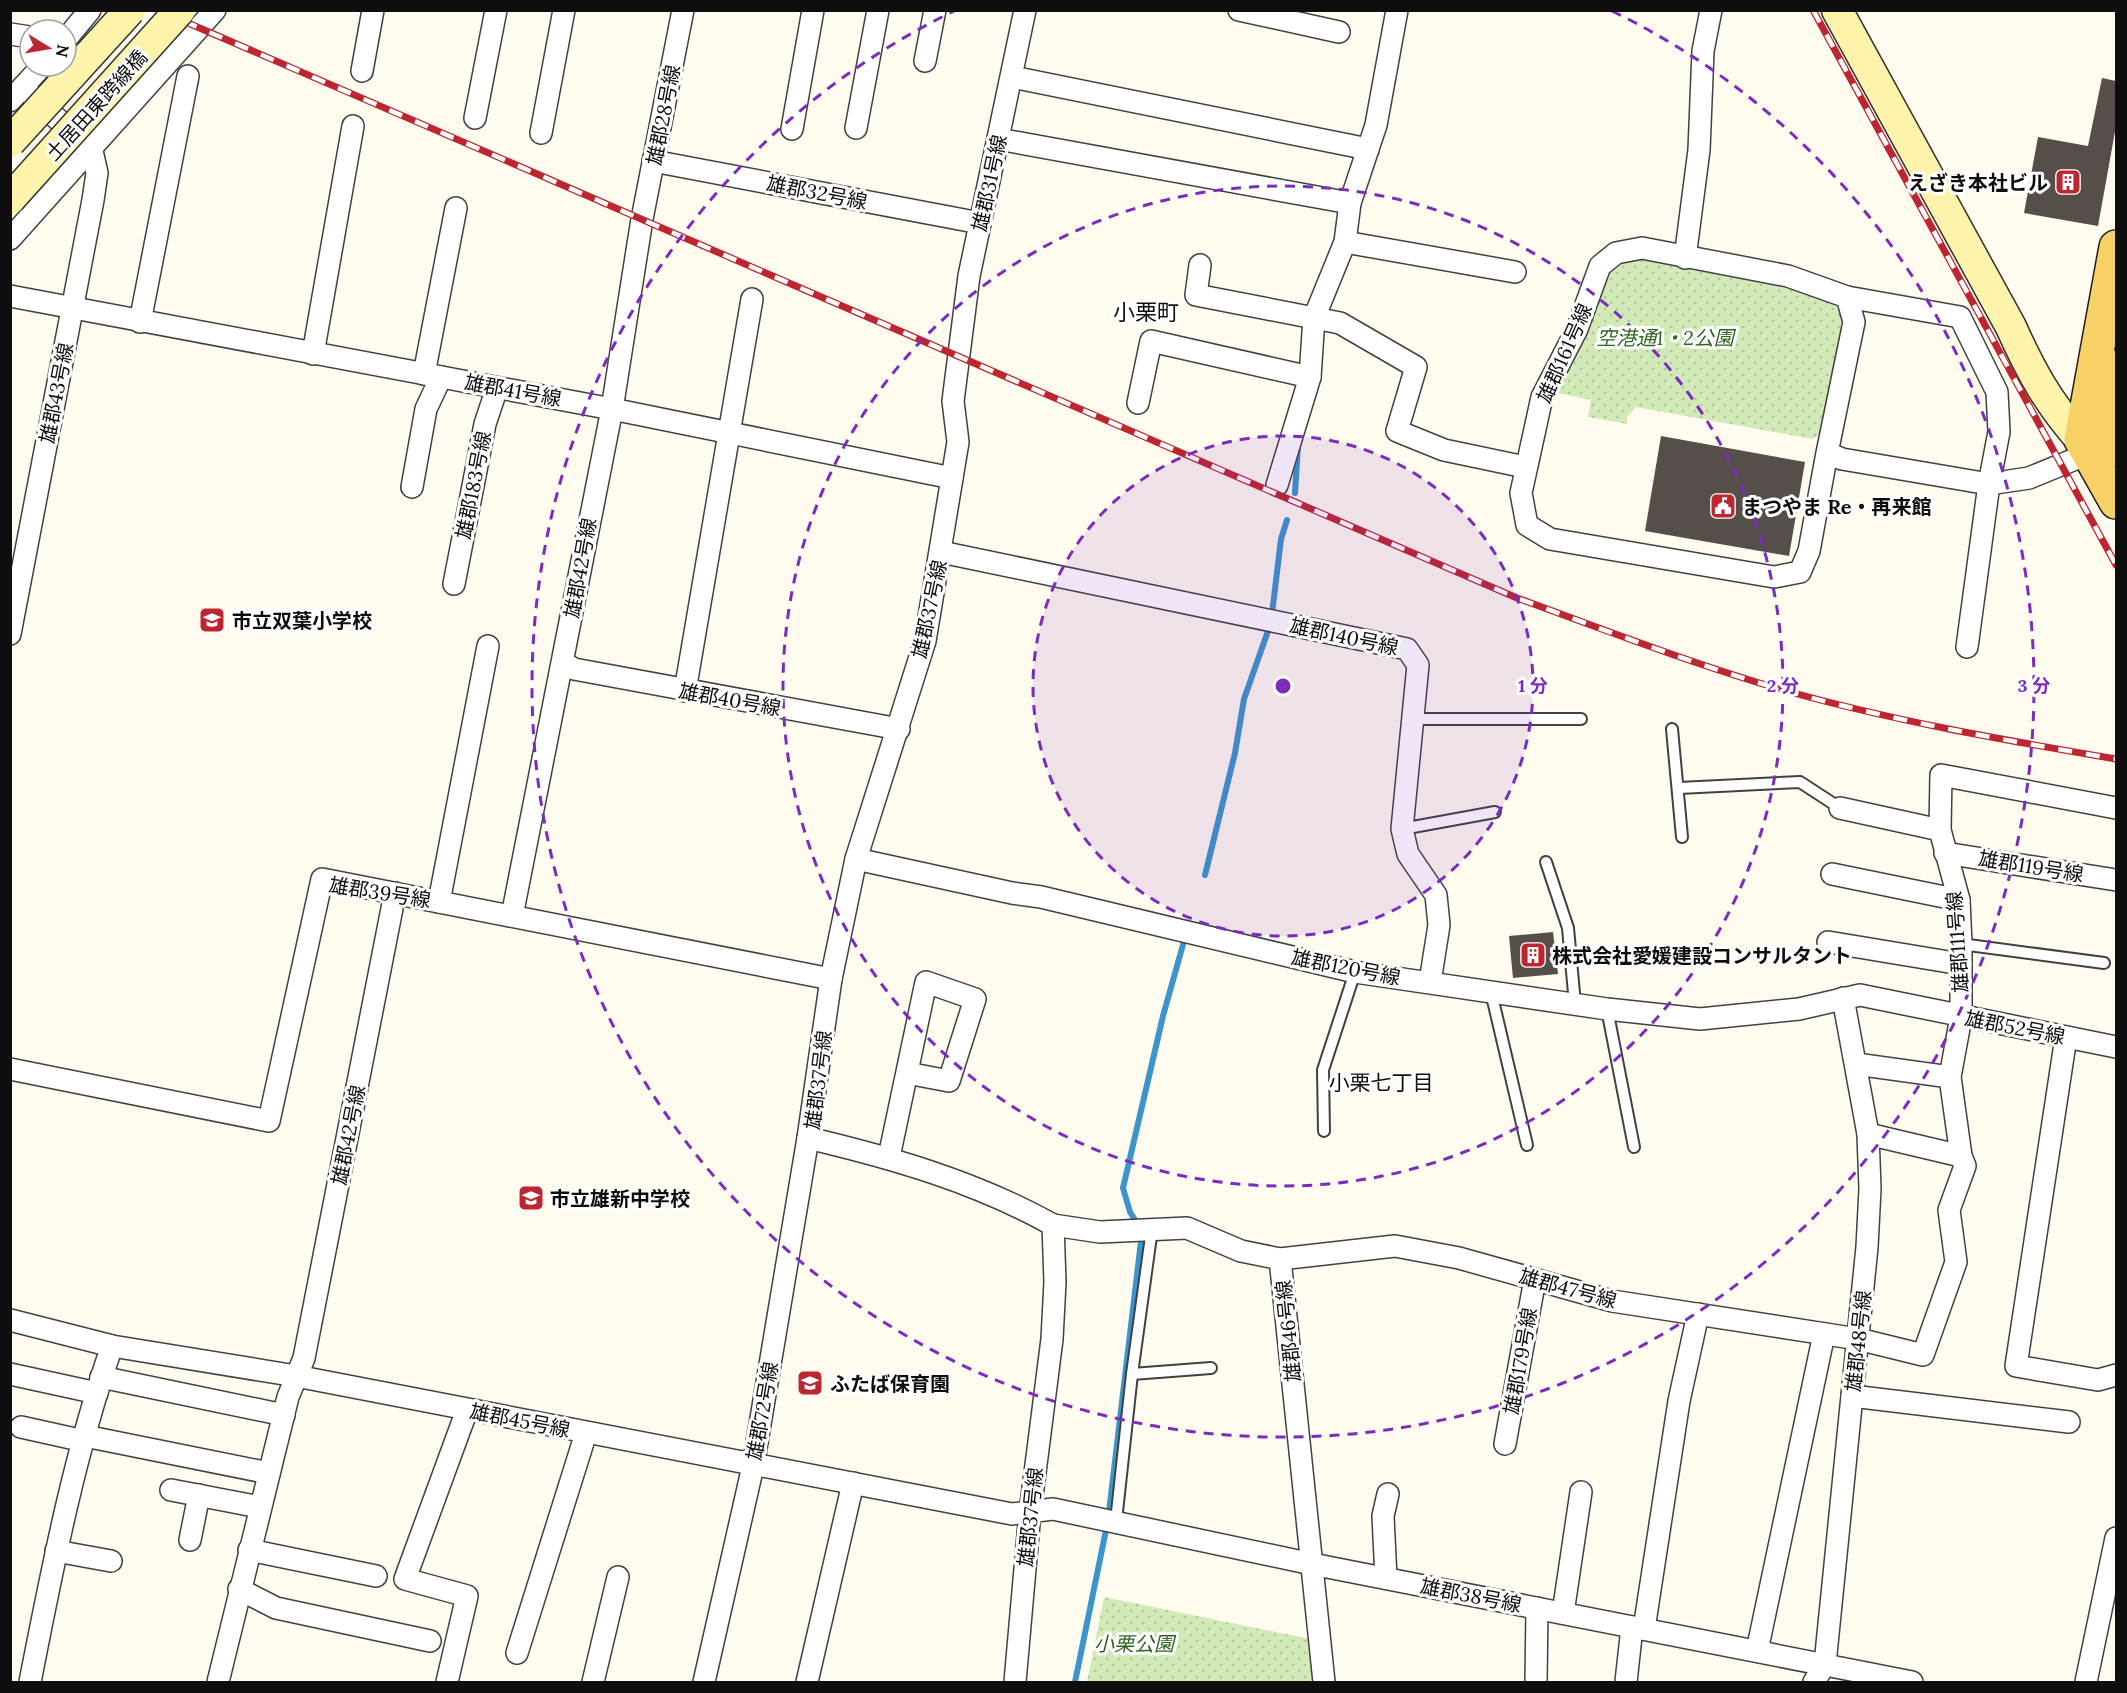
<svg xmlns="http://www.w3.org/2000/svg" width="2127" height="1693" font-family="Lora,'Noto Sans JP',serif">
<defs>
<pattern id="park-dots" width="8" height="8" patternUnits="userSpaceOnUse" patternTransform="scale(1.5)"><rect width="8" height="8" fill="#d2e9b8"/><path d="M2 2h.1M6 6h.1" fill="none" stroke="#b3c79d" stroke-width="1.8" stroke-linecap="round"/></pattern>
</defs>
<rect width="100%" height="100%" fill="#fffbee"/>
<!-- park -->
<g fill="url(#park-dots)">
<polygon points="1634,256 1795,288 1830,301 1837,306 1843,323 1822,432 1813,439 1636,407 1627,417 1627,424 1588,417 1591,400 1552,392 1608,270 1613,264"/>
<polygon points="1104,1597 1310,1639 1315,1682 1087,1682"/>
</g>
<g fill="none" stroke-linecap="round" stroke-linejoin="round">
<!-- stream -->
<g stroke="#3b95cc" stroke-width="6">
<polyline points="1295,493 1298,446"/>
<polyline points="1272,614 1281,539 1287,520"/>
<polyline points="1205,875 1235,753 1244,699 1268,631"/>
<polyline points="1137,1223 1130,1212 1123,1188 1163,1016 1184,941"/>
<polyline points="1109,1512 1141,1241"/>
<polyline points="1075,1682 1106,1530"/>
</g>
</g>
<!-- building -->
<g fill="#564e4a">
<polygon points="2102,78 2116,81 2116,126 2098,226 2024,213 2038,137 2088,146"/>
<polygon points="1661,436 1805,462 1789,556 1645,531"/>
<polygon points="1553,932 1558,974 1513,978 1509,936"/>
</g>
<g fill="none" stroke-linecap="round" stroke-linejoin="round">
<!-- lane casing -->
<g stroke="#414141" stroke-width="14">
<g id="lane">
<polyline points="1414,719 1581,719"/>
<polyline points="1672,729 1682,837"/>
<polyline points="1679,788 1800,782 1840,808"/>
<polyline points="1402,829 1495,812"/>
<polyline points="1546,862 1568,928 1575,1004"/>
<polyline points="1961,944 2104,963"/>
<polyline points="1491,992 1527,1145"/>
<polyline points="1607,1009 1634,1147"/>
<polyline points="1324,1131 1323,1070 1355,972"/>
<polyline points="1132,1374 1211,1368"/>
<polyline points="1116,1521 1132,1374 1152,1229"/>
</g>
</g>
<!-- street casing -->
<g stroke="#414141" stroke-width="24">
<g id="street">
<polyline points="1239,10 1339,32"/>
<polyline points="10,34 30,37"/>
<polyline points="66,39 90,10"/>
<polyline points="925,61 935,10"/>
<polyline points="362,71 373,10"/>
<polyline points="1012,77 1368,149"/>
<polyline points="23,87 80,140"/>
<polyline points="10,101 42,66"/>
<polyline points="475,118 496,10"/>
<polyline points="856,128 878,10"/>
<polyline points="792,129 813,10"/>
<polyline points="541,133 564,10"/>
<polyline points="998,139 1350,203"/>
<polyline points="653,161 980,223"/>
<polyline points="10,239 215,10"/>
<polyline points="1345,242 1515,272"/>
<polyline points="1685,258 1699,150 1703,51 1711,10"/>
<polyline points="1200,265 1196,295 1340,323 1416,367 1397,431 1444,450 1525,467"/>
<polyline points="10,296 612,409 952,478"/>
<polyline points="1847,297 1960,317 1997,392 1999,432 1989,484 1967,647"/>
<polyline points="140,322 188,76"/>
<polyline points="313,354 353,126"/>
<polyline points="424,374 456,208"/>
<polyline points="1138,403 1151,341 1310,377"/>
<polyline points="1827,453 1809,551 1800,572 1774,577 1550,539 1527,525 1521,493 1542,397 1577,329 1600,266 1616,253 1642,248 1788,276 1847,297 1854,322 1827,453 1842,459 1989,484 2029,478 2090,453"/>
<polyline points="1277,485 1310,377 1314,318 1345,242 1350,203 1376,125 1397,10"/>
<polyline points="412,487 426,409 441,377"/>
<polyline points="941,552 1407,649 1418,665 1402,829 1408,854 1436,895 1439,925 1430,982"/>
<polyline points="454,584 485,424 497,388"/>
<polyline points="10,634 93,200 97,173 92,151"/>
<polyline points="564,663 574,669 899,729"/>
<polyline points="685,691 752,299"/>
<polyline points="1840,808 1940,830"/>
<polyline points="1945,853 2116,880"/>
<polyline points="856,859 1012,893 1041,897 1355,972 1607,1009 1700,1019 1799,1009 1860,995 2116,1047"/>
<polyline points="1832,874 1959,900"/>
<polyline points="439,902 488,646"/>
<polyline points="512,916 612,409 642,219 683,10"/>
<polyline points="1828,942 1961,964"/>
<polyline points="2066,1037 2016,1366 2098,1380 2116,1375"/>
<polyline points="1856,1064 1950,1077"/>
<polyline points="10,1069 269,1121 322,879 831,979"/>
<polyline points="1868,1134 1961,1156 1950,1077 1961,1017 1961,944 1959,900 1940,830 1941,775 2116,808"/>
<polyline points="889,1157 926,982 975,999 949,1081 907,1073"/>
<polyline points="1053,1225 1100,1232 1187,1228 1241,1251 1280,1259 1324,1682"/>
<polyline points="1280,1259 1395,1246 1459,1258 1612,1301 1858,1339 1923,1355 1956,1262 1949,1210 1965,1166 1961,1156"/>
<polyline points="10,1320 112,1346 296,1376 1012,1514 1053,1509 1312,1564 1912,1682"/>
<polyline points="10,1374 97,1393"/>
<polyline points="101,1377 284,1415"/>
<polyline points="1852,1396 2069,1422"/>
<polyline points="21,1427 84,1441"/>
<polyline points="85,1436 269,1473"/>
<polyline points="1505,1444 1535,1279"/>
<polyline points="171,1490 260,1507"/>
<polyline points="190,1540 199,1495"/>
<polyline points="249,1550 376,1576"/>
<polyline points="56,1551 111,1561"/>
<polyline points="1386,1578 1383,1516 1388,1494"/>
<polyline points="239,1589 276,1608 430,1641"/>
<polyline points="1563,1613 1581,1492"/>
<polyline points="1644,1629 1679,1401 1698,1314"/>
<polyline points="1757,1651 1824,1334"/>
<polyline points="517,1653 586,1433"/>
<path d="M 30,1682 C 52,1570 74,1455 112,1346"/>
<polyline points="218,1682 288,1397 304,1358 395,893"/>
<polyline points="447,1682 467,1596 405,1579 467,1410"/>
<polyline points="593,1682 618,1577"/>
<polyline points="704,1682 753,1466 808,1138"/>
<polyline points="807,1682 853,1483"/>
<path d="M 1015,1682 L 1030,1512 L 1052,1339 L 1055,1282 L 1053,1225 C 976,1182 893,1158 808,1138 L 831,979 L 856,859 L 925,641 L 958,442 L 953,401 L 969,276 L 1025,10"/>
<polyline points="1536,1682 1537,1608"/>
<polyline points="1626,1682 1632,1627"/>
<polyline points="1814,1682 1825,1664 1867,1247 1870,1189 1868,1134 1843,998"/>
<polyline points="2086,1682 2116,1538"/>
</g>
</g>
<!-- secondary casing -->
<g stroke="#303030" stroke-width="33">
<path id="secondary" d="M 1837,10 L 2011,327 C 2031,372 2049,404 2081,440"/>
</g>
<!-- primary casing -->
<g stroke="#1f1f1f" stroke-width="36">
<g id="primary">
<polyline points="2116,247 2081,440 2116,502"/>
<polyline points="2115,367 2110,416 2116,449"/>
</g>
</g>
<!-- lane -->
<use href="#lane" stroke="#fff" stroke-width="10"/>
<!-- street -->
<use href="#street" stroke="#fff" stroke-width="21"/>
<!-- secondary -->
<use href="#secondary" stroke="#fef3aa" stroke-width="30"/>
<!-- primary -->
<use href="#primary" stroke="#f7d166" stroke-width="33"/>
<!-- rail casing -->
<g stroke="#bd2630" stroke-width="7">
<g id="rail">
<path d="M 158,10 L 1517,598 C 1605,630 1693,664 1783,690 C 1893,721 2004,740 2116,759"/>
<polyline points="1813,10 2116,565"/>
</g>
</g>
<!-- rail -->
<use href="#rail" stroke="#fff" stroke-width="4.5" stroke-dasharray="14" stroke-linecap="butt"/>
<!-- secondary-bridge casing -->
<g stroke="#303030" stroke-width="33" stroke-linecap="butt">
<g id="secondary-bridge">
<polyline points="10,142 130,10"/>
<polyline points="10,199 180,10"/>
</g>
</g>
<!-- secondary-bridge -->
<use href="#secondary-bridge" stroke="#fef3aa" stroke-width="30"/>
</g>
<!-- distance rings -->
<circle cx="1283" cy="686" r="250" fill="#7b2cbf" fill-opacity=".12"/>
<g fill="none" stroke="#7b2cbf" stroke-width="3" stroke-dasharray="10 8">
<circle cx="1283" cy="686" r="250"/>
<circle cx="1283" cy="686" r="500"/>
<path d="M1612 11A751 751 0 1 1 954 11"/>
</g>
<!-- icons -->
<defs>
<g id="building-square" transform="scale(1.35)"><rect x="-9" y="-9" width="18" height="18" rx="4" fill="#bd2630" stroke="#fff"/><path d="M-4-6H4V6H1V3H-1V6H-4ZM-2.5-4.3h1.7v1.8h-1.7ZM.8-4.3h1.7v1.8H.8ZM-2.5-1h1.7V.8h-1.7ZM.8-1h1.7V.8H.8Z" fill="#fff"/></g>
<g id="civic-square" transform="scale(1.35)"><rect x="-9" y="-9" width="18" height="18" rx="4" fill="#bd2630" stroke="#fff"/><path d="M-.6-6.5H3V-4.5H.6V-3L4-1V1h2V6H-6V1h2V-1L-.6-3ZM-1.2 2.5V6h2.4V2.5Z" fill="#fff"/></g>
<g id="school-square" transform="scale(1.35)"><rect x="-9" y="-9" width="18" height="18" rx="4" fill="#bd2630" stroke="#fff"/><path d="M0-5L7-2L0 1L-7-2ZM-4 1L0 2.5L4 1V4Q0 6-4 4Z" fill="#fff"/></g>
</defs>
<g fill-rule="evenodd">
<use href="#building-square" x="2068" y="182"/>
<use href="#civic-square" x="1723" y="506"/>
<use href="#school-square" x="212" y="620"/>
<use href="#building-square" x="1533" y="955"/>
<use href="#school-square" x="531" y="1198"/>
<use href="#school-square" x="810" y="1383"/>
</g>
<g text-anchor="middle" dominant-baseline="central" stroke-width="6" stroke-linejoin="round" paint-order="stroke">
<!-- street labels -->
<g font-size="20" fill="#0e0e0e" stroke="#fff">
<text transform="translate(96 105) rotate(-48)">土居田東跨線橋</text>
<text transform="translate(663 115) rotate(-79)">雄郡28号線</text>
<text transform="translate(989 183) rotate(-78)">雄郡31号線</text>
<text transform="translate(817 192) rotate(11)">雄郡32号線</text>
<text transform="translate(1564 353) rotate(-66)">雄郡161号線</text>
<text transform="translate(513 390) rotate(10)">雄郡41号線</text>
<text transform="translate(56 393) rotate(-79)">雄郡43号線</text>
<text transform="translate(473 485) rotate(-79)">雄郡183号線</text>
<text transform="translate(580 568) rotate(-80)">雄郡42号線</text>
<text transform="translate(929 609) rotate(-78)">雄郡37号線</text>
<text transform="translate(1344 636) rotate(12)">雄郡140号線</text>
<text transform="translate(730 699) rotate(10)">雄郡40号線</text>
<text transform="translate(2031 866) rotate(9)">雄郡119号線</text>
<text transform="translate(380 892) rotate(9)">雄郡39号線</text>
<text transform="translate(1957 942) rotate(-94)">雄郡111号線</text>
<text transform="translate(1346 967) rotate(11)">雄郡120号線</text>
<text transform="translate(2015 1027) rotate(11)">雄郡52号線</text>
<text transform="translate(818 1080) rotate(-83)">雄郡37号線</text>
<text transform="translate(348 1135) rotate(-79)">雄郡42号線</text>
<text transform="translate(1568 1288) rotate(15)">雄郡47号線</text>
<text transform="translate(1288 1331) rotate(-96)">雄郡46号線</text>
<text transform="translate(1858 1341) rotate(-84)">雄郡48号線</text>
<text transform="translate(1520 1361) rotate(-80)">雄郡179号線</text>
<text transform="translate(762 1411) rotate(-80)">雄郡72号線</text>
<text transform="translate(520 1420) rotate(11)">雄郡45号線</text>
<text transform="translate(1030 1517) rotate(-84)">雄郡37号線</text>
<text transform="translate(1471 1595) rotate(11)">雄郡38号線</text>
</g>
<!-- poi labels -->
<g font-size="20" font-weight="bold" fill="#0e0e0e" stroke="#fff" text-anchor="start">
<text x="2048" y="182" text-anchor="end">えざき本社ビル</text>
<text x="1742" y="506">まつやま Re・再来館</text>
<text x="232" y="620">市立双葉小学校</text>
<text x="1552" y="955">株式会社愛媛建設コンサルタント</text>
<text x="550" y="1198">市立雄新中学校</text>
<text x="830" y="1383">ふたば保育園</text>
</g>
<!-- park labels -->
<g font-size="20" font-style="italic" fill="#2e651e" stroke="#fff">
<text x="1665" y="337">空港通1・2公園</text>
<text x="1134" y="1643">小栗公園</text>
</g>
<!-- neighbourhood labels -->
<g font-size="21" fill="#0e0e0e" stroke="#fff">
<text x="1381" y="1082">小栗七丁目</text>
</g>
<!-- quarter labels -->
<g font-size="22" fill="#0e0e0e" stroke="#fff">
<text x="1146" y="312">小栗町</text>
</g>
</g>
<circle cx="1283" cy="686" r="9" fill="#7b2cbf" stroke="#fff" stroke-width="3"/>
<g font-size="18" text-anchor="middle" font-weight="bold" fill="#7b2cbf" stroke="#fff" stroke-width="6" stroke-linejoin="round" paint-order="stroke">
<text x="1533" y="692">1 分</text>
<text x="1783" y="692">2 分</text>
<text x="2034" y="692">3 分</text>
</g>
<!-- border -->
<rect width="2127" height="1693" fill="none" stroke="#0e0e0e" stroke-width="24"/>
<!-- north arrow -->
<g transform="translate(48 48) rotate(101)"><circle r="28" fill="#ffffff" stroke="#9f9f9f" stroke-width="1.5"/>
<path d="M0-4.5L10 22L0 15L-10 22Z" fill="#bd2630"/>
<text y="-9" font-size="16" font-weight="bold" text-anchor="middle" fill="#0e0e0e">N</text>
</g>
</svg>
